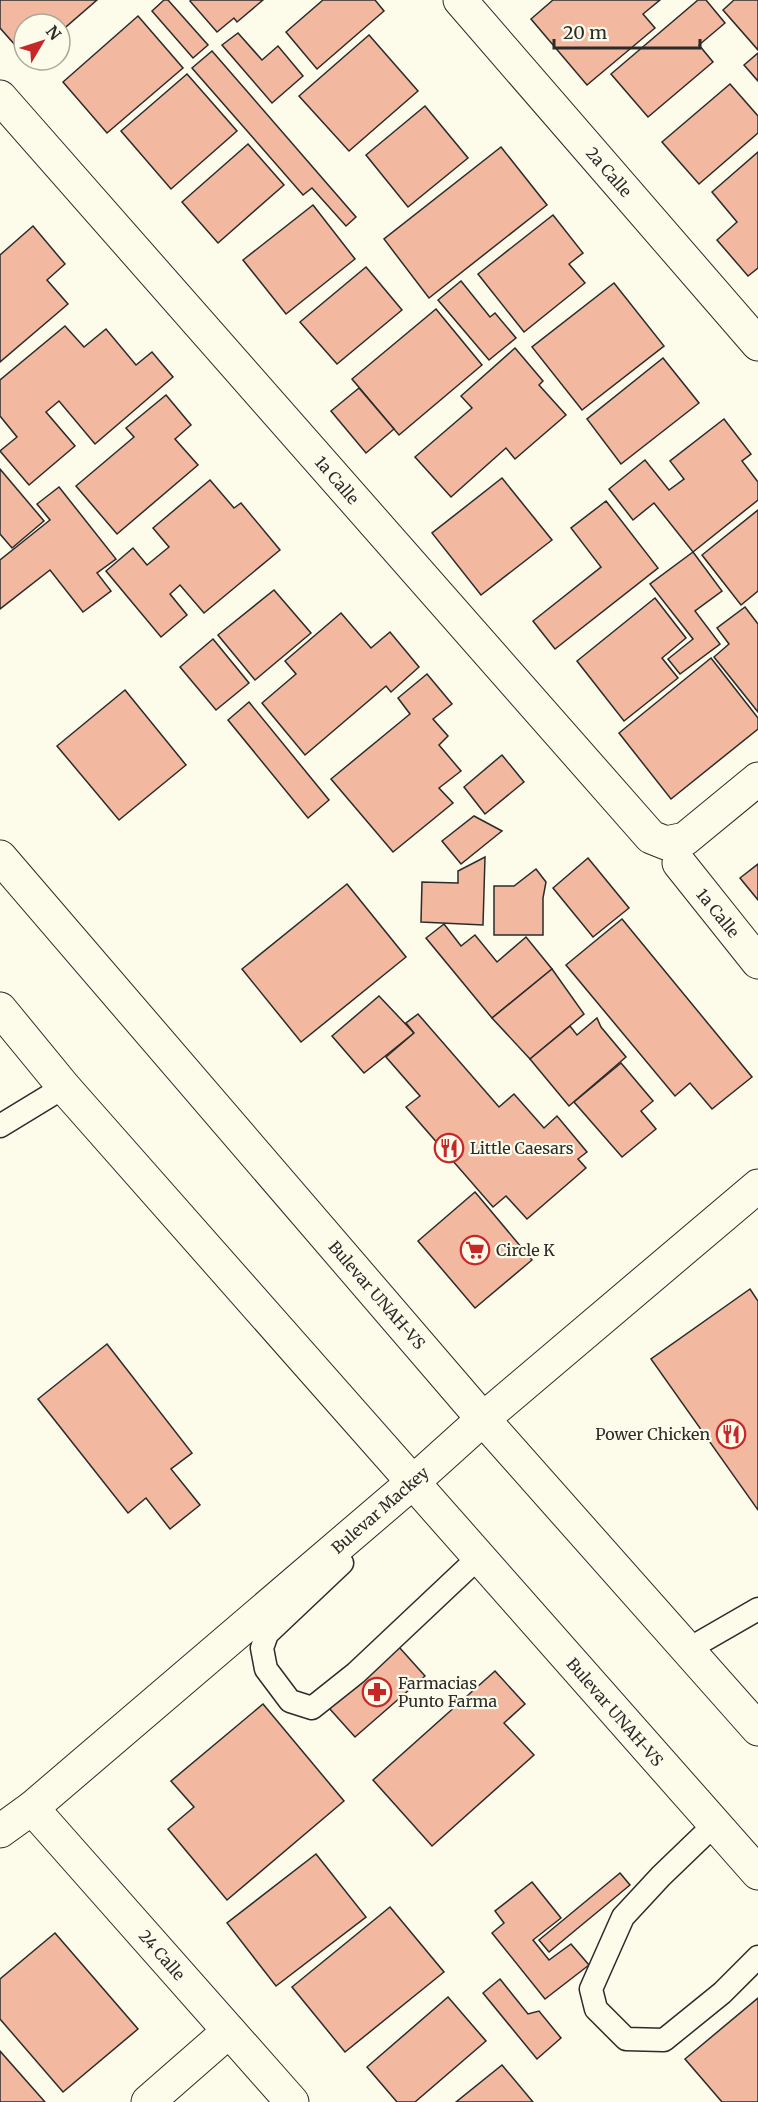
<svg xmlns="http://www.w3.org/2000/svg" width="758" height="2102" font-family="Merriweather,serif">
<rect width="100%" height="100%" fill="#fdfbea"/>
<!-- building -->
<g fill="#f2b8a0" stroke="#2b2b2b" stroke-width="1.5">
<polygon points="0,0 97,0 60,32 60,24 24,24 24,55 0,28"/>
<polygon points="164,0 168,0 208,45 193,58 152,11"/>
<polygon points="191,0 263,0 237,22 234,18 217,32 190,1"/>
<polygon points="323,0 375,0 384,11 317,69 286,32"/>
<polygon points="553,0 660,0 643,14 655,28 587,85 531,19"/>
<polygon points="698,0 706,0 725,23 699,45 713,62 648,117 611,74"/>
<polygon points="734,0 758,0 758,50 723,10"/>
<polygon points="138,16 183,68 107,133 63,82"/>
<polygon points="238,33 262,60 278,46 303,76 272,103 222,45"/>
<polygon points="369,35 418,91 349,151 299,96"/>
<polygon points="212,51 356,217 346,226 312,188 303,195 192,68"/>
<polygon points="758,53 758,81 744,65"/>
<polygon points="187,74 237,131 171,189 121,131"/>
<polygon points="730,84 758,116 758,133 699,184 662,142"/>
<polygon points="425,106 468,158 408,207 366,155"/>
<polygon points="248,144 284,185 218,243 182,202"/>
<polygon points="501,147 547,205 429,298 384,239"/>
<polygon points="758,152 758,268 748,276 717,240 737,222 712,192"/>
<polygon points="313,205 355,259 286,314 243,260"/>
<polygon points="553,215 583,253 569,264 585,283 524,332 478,274"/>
<polygon points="33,226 65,264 47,280 68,304 0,362 0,255"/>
<polygon points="366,267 402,310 337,364 300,322"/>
<polygon points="461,281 490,317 495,313 516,338 489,360 438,300"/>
<polygon points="614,283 664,346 582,410 532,347"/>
<polygon points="436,309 482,365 399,435 352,379"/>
<polygon points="65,326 84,347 106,329 136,365 152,352 173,377 95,444 59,401 46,412 75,446 29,485 0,451 17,437 0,416 0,380"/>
<polygon points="515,348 543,381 539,385 566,415 515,459 506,448 451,497 415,457 472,408 461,396"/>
<polygon points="663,358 699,403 621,464 587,419"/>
<polygon points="359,388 394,429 366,453 331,411"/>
<polygon points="166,395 191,425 175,439 198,465 117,534 76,486 134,437 126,428"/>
<polygon points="724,419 751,454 742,461 758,482 758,500 693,552 654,503 633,520 609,489 645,460 669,490 684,479 670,461"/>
<polygon points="0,469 44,521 12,548 0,534"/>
<polygon points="502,478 552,540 481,595 432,533"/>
<polygon points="210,480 234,508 241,503 280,550 204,613 180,585 170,594 187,615 161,637 106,571 133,548 147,565 169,547 153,528"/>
<polygon points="59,487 116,559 97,573 111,591 83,612 50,570 0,609 0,560 50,520 37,504"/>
<polygon points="606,501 658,568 555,649 533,621 601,567 571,528"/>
<polygon points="758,510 758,591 741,605 702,555"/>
<polygon points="693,552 722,591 695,611 720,644 680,674 668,659 693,639 650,584"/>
<polygon points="274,590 311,633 255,680 218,635"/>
<polygon points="655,598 686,638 662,658 678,678 624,721 577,661"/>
<polygon points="745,607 758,624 758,712 714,657 729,644 717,628"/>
<polygon points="341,613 371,648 390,632 419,667 391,692 386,686 305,755 262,703 296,674 285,661"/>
<polygon points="213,639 249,683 216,710 180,667"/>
<polygon points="711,658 758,718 758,729 671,799 619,733"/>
<polygon points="427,674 452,704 433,719 448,736 439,745 461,771 439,788 453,803 393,852 331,779 410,714 398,698"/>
<polygon points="125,690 186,765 119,820 57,746"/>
<polygon points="249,702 329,800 308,818 228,720"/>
<polygon points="502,755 524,782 485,814 464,787"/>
<polygon points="474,816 502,831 461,864 442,841"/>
<polygon points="485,857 483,925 421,922 422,882 458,883 458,871"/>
<polygon points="588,858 629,908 593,937 553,888"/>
<polygon points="758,864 758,900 740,878"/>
<polygon points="536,869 546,882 543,898 543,935 494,935 494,886 514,886"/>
<polygon points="347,884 406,957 301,1042 242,969"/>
<polygon points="622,919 752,1077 712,1109 690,1083 675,1096 566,965"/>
<polygon points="444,924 461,946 475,935 497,962 526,937 552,969 492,1018 426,938"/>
<polygon points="552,969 584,1014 530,1059 492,1018"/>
<polygon points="379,996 414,1033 364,1073 332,1036"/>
<polygon points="418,1014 499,1107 514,1094 544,1128 557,1116 587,1152 578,1159 586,1168 527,1219 506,1196 493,1207 406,1107 420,1096 386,1057 414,1033 406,1023"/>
<polygon points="597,1018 601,1027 626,1057 569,1106 530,1059 570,1026 577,1035"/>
<polygon points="621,1063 653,1101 641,1111 656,1129 622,1157 574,1102"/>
<polygon points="475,1192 532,1260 475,1308 418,1241"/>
<polygon points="750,1289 758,1301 758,1510 651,1359"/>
<polygon points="107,1344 192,1453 171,1469 200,1505 170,1529 146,1498 128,1513 38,1399"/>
<polygon points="399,1647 425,1676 355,1737 329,1708"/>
<polygon points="495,1671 525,1704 504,1723 534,1755 432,1846 373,1780"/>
<polygon points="263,1704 344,1801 227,1900 168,1829 194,1807 171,1781"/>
<polygon points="316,1854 366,1917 276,1986 227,1923"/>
<polygon points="620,1873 630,1885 549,1952 539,1940"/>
<polygon points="532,1882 561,1918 533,1940 549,1960 571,1944 589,1965 545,1999 492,1933 504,1923 495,1911"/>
<polygon points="390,1907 444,1972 345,2052 292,1987"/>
<polygon points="55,1933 138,2029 63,2092 0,2019 0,1979"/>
<polygon points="500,1979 528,2014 539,2011 561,2038 537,2059 483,1993"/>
<polygon points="448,1997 486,2041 415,2102 397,2102 367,2067"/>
<polygon points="758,1998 758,2102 722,2102 685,2059"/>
<polygon points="0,2051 45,2102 0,2102"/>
<polygon points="502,2065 533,2102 456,2102"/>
</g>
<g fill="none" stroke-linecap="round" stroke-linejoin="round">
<!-- lane casing -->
<g stroke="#2b2b2b" stroke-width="25">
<g id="lane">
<polyline points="0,1126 64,1087"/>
<polyline points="342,1563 267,1634 262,1648 266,1669 290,1701 312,1708 356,1673 478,1558"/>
<polyline points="687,1650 758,1609"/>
<polyline points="714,1825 661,1876 623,1917 591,1989 596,2009 626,2039 664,2040 722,1993 758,1957"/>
</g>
</g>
<!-- street casing -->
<g stroke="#2b2b2b" stroke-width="35">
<g id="street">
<polyline points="460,0 758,344"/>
<polyline points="0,97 651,837 666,843 685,839 758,779"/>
<polyline points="679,863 758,962"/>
<polyline points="32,1808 292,2102"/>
<polyline points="148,2102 229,2031"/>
</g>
</g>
<!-- secondary casing -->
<g stroke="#2b2b2b" stroke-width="35">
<g id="secondary">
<polyline points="0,857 483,1419 758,1729"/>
<polyline points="0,1009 64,1087 758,1873"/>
<polyline points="0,1831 32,1808 412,1483 483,1419 758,1186"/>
</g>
</g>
<!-- lane -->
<use href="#lane" stroke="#fdfbea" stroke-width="22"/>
<!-- street -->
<use href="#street" stroke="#fdfbea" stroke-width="33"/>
<!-- secondary -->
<use href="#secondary" stroke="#fdfbea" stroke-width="33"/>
</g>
<!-- icons -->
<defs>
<g id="restaurant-ring" transform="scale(1.5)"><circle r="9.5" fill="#fdfbea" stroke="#c62828" stroke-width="1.5"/><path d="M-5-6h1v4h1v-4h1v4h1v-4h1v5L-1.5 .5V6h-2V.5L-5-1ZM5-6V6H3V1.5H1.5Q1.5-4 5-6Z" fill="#c62828"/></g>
<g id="supermarket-ring" transform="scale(1.5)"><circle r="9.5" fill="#fdfbea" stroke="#c62828" stroke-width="1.5"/><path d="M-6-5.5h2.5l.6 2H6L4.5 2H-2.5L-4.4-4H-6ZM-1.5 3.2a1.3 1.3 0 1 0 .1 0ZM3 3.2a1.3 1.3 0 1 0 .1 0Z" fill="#c62828"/></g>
<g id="pharmacy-ring" transform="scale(1.5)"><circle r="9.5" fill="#fdfbea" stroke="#c62828" stroke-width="1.5"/><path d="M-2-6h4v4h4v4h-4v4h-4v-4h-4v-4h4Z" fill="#c62828"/></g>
</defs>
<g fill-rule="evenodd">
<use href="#restaurant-ring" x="449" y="1148"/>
<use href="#supermarket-ring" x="475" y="1250"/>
<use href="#restaurant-ring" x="731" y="1434"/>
<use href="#pharmacy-ring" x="377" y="1692"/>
</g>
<g text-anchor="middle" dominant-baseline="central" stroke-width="4.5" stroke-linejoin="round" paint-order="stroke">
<!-- street labels -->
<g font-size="16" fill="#2b2b2b" stroke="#fdfbea">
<text transform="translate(609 172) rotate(49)">2a Calle</text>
<text transform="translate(337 480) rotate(49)">1a Calle</text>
<text transform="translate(718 913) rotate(51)">1a Calle</text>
<text transform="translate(377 1295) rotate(49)">Bulevar UNAH-VS</text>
<text transform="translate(380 1510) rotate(-41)">Bulevar Mackey</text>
<text transform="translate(615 1712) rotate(49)">Bulevar UNAH-VS</text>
<text transform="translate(162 1955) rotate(49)">24 Calle</text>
</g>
<!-- poi labels -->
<g font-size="16" fill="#2b2b2b" stroke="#fdfbea" text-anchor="start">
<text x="470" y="1148">Little Caesars</text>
<text x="496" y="1250">Circle K</text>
<text x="710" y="1434" text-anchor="end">Power Chicken</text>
<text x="398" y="1683">Farmacias<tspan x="398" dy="18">Punto Farma</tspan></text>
</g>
</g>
<!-- north arrow -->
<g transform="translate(42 42) rotate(51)"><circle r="28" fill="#fdfbea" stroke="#a9a89e" stroke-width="1.5"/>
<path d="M0-4.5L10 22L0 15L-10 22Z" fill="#c62828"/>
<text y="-9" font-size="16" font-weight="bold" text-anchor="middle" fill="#2b2b2b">N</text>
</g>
<!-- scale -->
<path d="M554 39v9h146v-9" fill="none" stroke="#2b2b2b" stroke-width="3"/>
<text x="563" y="39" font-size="18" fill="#2b2b2b" stroke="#fdfbea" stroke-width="4.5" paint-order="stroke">20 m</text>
</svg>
